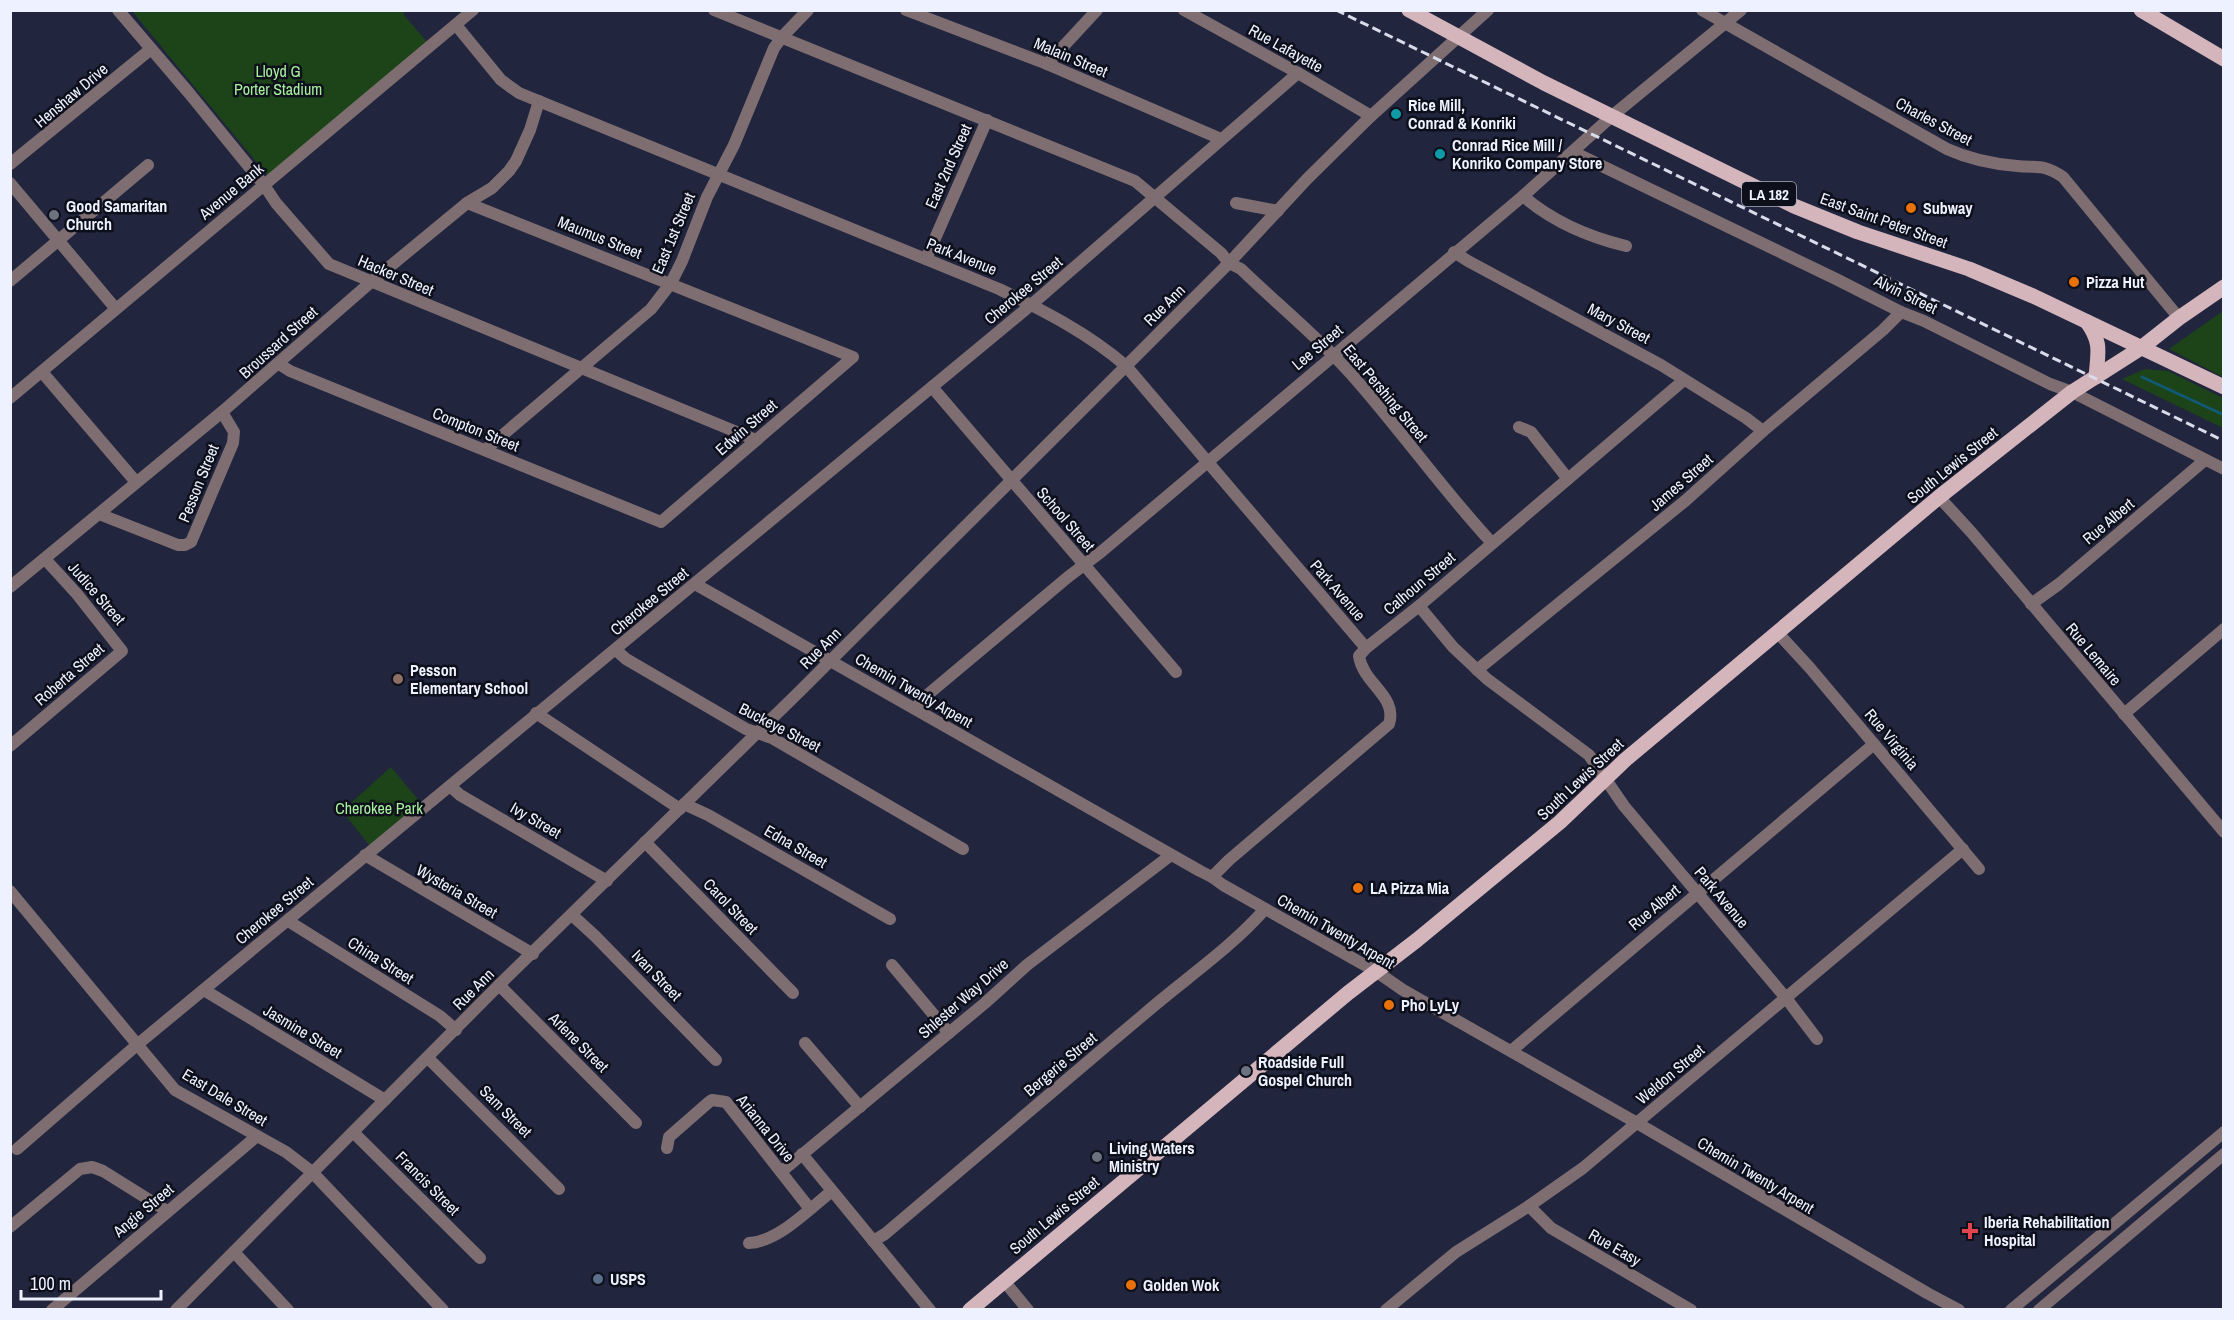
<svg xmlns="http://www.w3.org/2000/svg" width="2234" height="1320" font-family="'Archivo Narrow',sans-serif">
<rect width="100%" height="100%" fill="#21253e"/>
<!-- green -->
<g fill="#1d4418">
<polygon points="132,11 406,11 403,14 429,44 268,176"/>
<polygon points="2223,311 2223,377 2169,349"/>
<polygon points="2145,369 2168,371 2223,398 2223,428 2122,379"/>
<polygon points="391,767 421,803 370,846 342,811"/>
</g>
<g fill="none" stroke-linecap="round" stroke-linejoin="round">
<!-- stream -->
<polyline stroke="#115975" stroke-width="3" points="2142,377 2224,415"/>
<!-- minor -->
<g stroke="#7e6e71" stroke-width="12">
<polyline points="118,10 189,93 264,185 276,203 329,264 756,440"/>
<path d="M 714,10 L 1135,181 L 1221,253 L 1229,263 L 1241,269 C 1277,304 1317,336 1351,374 C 1400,429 1442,489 1492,543"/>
<polyline points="906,10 1047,64 1221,139"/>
<polyline points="1184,10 1298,73 1371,116"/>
<path d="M 1702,10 L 1947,149 C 1969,159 1993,164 2017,166 C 2039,168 2043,164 2063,177 L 2179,318"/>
<path d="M 456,25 L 501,80 L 519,93 L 999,289 C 1044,311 1088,333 1126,366 L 1366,648"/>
<polyline points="1047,64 1097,10"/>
<polyline points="1573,152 1836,279 1901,312 1924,321 2050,384 2072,392 2224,469"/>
<polyline points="10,164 151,49"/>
<polyline points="10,183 116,309"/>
<path d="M 1523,196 C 1552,221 1589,237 1626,246"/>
<polyline points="1236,203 1278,211"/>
<polyline points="1454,252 1468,261 1661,365 1746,418 1763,431"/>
<polyline points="926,259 987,120"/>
<polyline points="10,281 148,165"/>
<polyline points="279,364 290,371 661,522 853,357 467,203"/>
<polyline points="42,372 136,482"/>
<polyline points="932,387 1176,672"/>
<polyline points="10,398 473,10"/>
<polyline points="1519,427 1531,432 1568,479"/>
<polyline points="485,450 651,309 671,283 682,261 707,197 734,145 774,48 782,37 808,10"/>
<polyline points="1939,497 1972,533 2224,832"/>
<polyline points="99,514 178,545 185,545 191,542 233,443 234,432 222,412"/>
<polyline points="695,584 1200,871 1212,877 1223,885 1377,972 1403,990 1637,1123 1927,1293 1959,1310"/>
<polyline points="10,587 222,412 371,282 467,203 492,188 509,171 516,161 530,130 539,101"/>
<polyline points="2031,604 2059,584 2205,460"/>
<polyline points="1419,606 1453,647 1487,679 1589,755 1624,806 1786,998 1817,1039"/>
<polyline points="1777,632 1810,668 1979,869"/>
<polyline points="616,650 626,659 746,729 772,738 963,849"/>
<polyline points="1477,670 1685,501 1763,431 1883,330 1901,312"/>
<polyline points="915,709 926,696 1068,577 1101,552 1523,196 1612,116 1741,10"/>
<polyline points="536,713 680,809"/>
<polyline points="2124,714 2224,629"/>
<polyline points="10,746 122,651 77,594 45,559"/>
<polyline points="450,786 460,795 607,881"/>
<polyline points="684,804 708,815 890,919"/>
<polyline points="645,842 793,993"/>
<polyline points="365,855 533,954"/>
<path d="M 1212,877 L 1229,860 L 1389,724 C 1398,696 1363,684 1359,656 L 1366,648 L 1419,606 L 1684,380"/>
<polyline points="10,891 175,1090 286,1152 312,1172 443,1310"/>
<polyline points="572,915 595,936 716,1060"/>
<polyline points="289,919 293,924 440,1016 456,1030"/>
<polyline points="892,965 949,1033"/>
<polyline points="499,985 636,1123"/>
<polyline points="204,990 385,1100"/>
<polyline points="805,1043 860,1107"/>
<polyline points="1511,1051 1874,744"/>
<polyline points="428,1058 559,1189"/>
<polyline points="353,1132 480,1258"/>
<polyline points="667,1148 669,1137 709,1102 712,1100 726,1102 810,1209"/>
<polyline points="17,1149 138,1044 1031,305 1298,73"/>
<polyline points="802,1154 930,1310"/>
<polyline points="781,1172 985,1003 1027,965 1171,855"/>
<polyline points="1529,1206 1551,1228 1691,1310"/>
<polyline points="10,1227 80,1169 92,1167 103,1171 167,1211"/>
<path d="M 873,1241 L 885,1234 C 971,1161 1056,1088 1142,1016 C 1183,980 1229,950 1265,909"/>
<path d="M 749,1243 C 778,1242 809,1209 832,1191"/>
<polyline points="234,1252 288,1310"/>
<polyline points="1004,1281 1028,1310"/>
<polyline points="52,1310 257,1136"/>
<polyline points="176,1310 499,985 798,693 1126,366 1229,263 1307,179 1371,116 1488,10"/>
<polyline points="1386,1310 1456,1252 1529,1206 1583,1168 1963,849"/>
<polyline points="2011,1310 2224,1132"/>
<polyline points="2039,1310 2224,1154"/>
</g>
<!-- major -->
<g stroke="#d5b5bc" stroke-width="15">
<polyline points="1409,10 1544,83 1794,206 1858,232 1969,269 2033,296 2224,387"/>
<polyline points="2141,10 2224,59"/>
<path d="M 2087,322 C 2102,343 2098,352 2096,377"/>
<polyline points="970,1310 1348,993 1417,940 1560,822 1625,760 1939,497 2072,392 2141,348 2179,318 2224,287"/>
</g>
<!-- rail -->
<polyline stroke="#d8dbea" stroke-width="3" stroke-dasharray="9 4.5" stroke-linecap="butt" points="1336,10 2224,441"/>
</g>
<!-- markers -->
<g fill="#0f9aa8" stroke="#0d0f1a" stroke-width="2">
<circle cx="1396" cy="114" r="6"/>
<circle cx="1440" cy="154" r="6"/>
</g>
<g fill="#e8710a" stroke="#0d0f1a" stroke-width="2">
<circle cx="1911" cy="208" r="6"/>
<circle cx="2074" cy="282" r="6"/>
<circle cx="1358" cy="888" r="6"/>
<circle cx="1389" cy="1005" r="6"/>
<circle cx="1131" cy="1285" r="6"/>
</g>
<g fill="#6b7280" stroke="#0d0f1a" stroke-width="2">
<circle cx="54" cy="215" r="6"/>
<circle cx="1246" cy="1071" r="6"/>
<circle cx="1097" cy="1157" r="6"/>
</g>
<circle fill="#8d6e63" stroke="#0d0f1a" stroke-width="2" cx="398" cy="679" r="6"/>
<path fill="#e0444e" stroke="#0d0f1a" stroke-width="2" d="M1967 1222h6v6h6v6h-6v6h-6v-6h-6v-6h6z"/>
<circle fill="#5c6f8a" stroke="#0d0f1a" stroke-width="2" cx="598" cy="1279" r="6"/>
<g text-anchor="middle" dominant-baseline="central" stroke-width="5" stroke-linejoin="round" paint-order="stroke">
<!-- shield labels -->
<rect fill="#0d0f1a" stroke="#aaadba" stroke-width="1.5" x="1742" y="182" width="54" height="24" rx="4.5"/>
<g font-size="15" font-weight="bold" fill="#eef1ff">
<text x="1769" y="194">LA 182</text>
</g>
<!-- street labels -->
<g font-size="16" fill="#eef1ff" stroke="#0d0f1a">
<text transform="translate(1286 48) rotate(29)">Rue Lafayette</text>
<text transform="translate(1071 57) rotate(23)">Malain Street</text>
<text transform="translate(71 95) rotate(-40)">Henshaw Drive</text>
<text transform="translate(1934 121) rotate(28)">Charles Street</text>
<text transform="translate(948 166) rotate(-66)">East 2nd Street</text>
<text transform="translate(231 191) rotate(-40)">Avenue Bank</text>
<text transform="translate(1884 220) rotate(20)">East Saint Peter Street</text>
<text transform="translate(673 233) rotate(-67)">East 1st Street</text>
<text transform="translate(600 237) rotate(22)">Maumus Street</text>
<text transform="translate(962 256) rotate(22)">Park Avenue</text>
<text transform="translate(396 275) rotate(23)">Hacker Street</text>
<text transform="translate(1023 290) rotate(-40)">Cherokee Street</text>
<text transform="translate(1906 294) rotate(26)">Alvin Street</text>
<text transform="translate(1164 305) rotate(-45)">Rue Ann</text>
<text transform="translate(1619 323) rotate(28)">Mary Street</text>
<text transform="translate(278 342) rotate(-42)">Broussard Street</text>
<text transform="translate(1317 347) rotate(-40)">Lee Street</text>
<text transform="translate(1386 393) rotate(50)">East Pershing Street</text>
<text transform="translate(746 427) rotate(-41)">Edwin Street</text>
<text transform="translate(476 429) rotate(22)">Compton Street</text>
<text transform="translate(1952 465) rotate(-39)">South Lewis Street</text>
<text transform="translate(1681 482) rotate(-41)">James Street</text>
<text transform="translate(198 483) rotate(-68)">Pesson Street</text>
<text transform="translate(1066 519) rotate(49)">School Street</text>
<text transform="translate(2108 521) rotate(-40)">Rue Albert</text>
<text transform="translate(1419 583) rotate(-40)">Calhoun Street</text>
<text transform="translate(1338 590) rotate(49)">Park Avenue</text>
<text transform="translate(97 593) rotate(49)">Judice Street</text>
<text transform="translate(649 601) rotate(-40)">Cherokee Street</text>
<text transform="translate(820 648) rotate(-45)">Rue Ann</text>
<text transform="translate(2094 654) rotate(50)">Rue Lemaire</text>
<text transform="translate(69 674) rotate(-41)">Roberta Street</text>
<text transform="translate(914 690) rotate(30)">Chemin Twenty Arpent</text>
<text transform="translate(780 727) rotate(27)">Buckeye Street</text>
<text transform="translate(1892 739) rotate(50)">Rue Virginia</text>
<text transform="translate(1580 779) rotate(-43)">South Lewis Street</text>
<text transform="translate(536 820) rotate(30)">Ivy Street</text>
<text transform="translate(796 846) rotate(30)">Edna Street</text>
<text transform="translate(457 891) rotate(30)">Wysteria Street</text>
<text transform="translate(1722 897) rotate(50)">Park Avenue</text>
<text transform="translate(731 906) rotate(46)">Carol Street</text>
<text transform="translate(1654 907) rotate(-40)">Rue Albert</text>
<text transform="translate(274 910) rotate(-40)">Cherokee Street</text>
<text transform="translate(1336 931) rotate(30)">Chemin Twenty Arpent</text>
<text transform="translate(381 960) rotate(32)">China Street</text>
<text transform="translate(657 975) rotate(46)">Ivan Street</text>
<text transform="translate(473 989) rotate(-45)">Rue Ann</text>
<text transform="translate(963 998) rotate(-41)">Shlester Way Drive</text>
<text transform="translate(303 1031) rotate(31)">Jasmine Street</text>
<text transform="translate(579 1042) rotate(45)">Arlene Street</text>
<text transform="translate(1060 1064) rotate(-40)">Bergerie Street</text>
<text transform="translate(1670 1074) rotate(-40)">Weldon Street</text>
<text transform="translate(225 1097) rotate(31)">East Dale Street</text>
<text transform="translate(506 1111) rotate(45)">Sam Street</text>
<text transform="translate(766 1128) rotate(51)">Arianna Drive</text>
<text transform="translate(1756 1175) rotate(31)">Chemin Twenty Arpent</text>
<text transform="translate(428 1183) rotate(45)">Francis Street</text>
<text transform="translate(143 1210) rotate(-40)">Angie Street</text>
<text transform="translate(1054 1215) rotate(-40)">South Lewis Street</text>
<text transform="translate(1615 1247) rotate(30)">Rue Easy</text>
</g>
<!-- park labels -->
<g font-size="16" fill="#a8f09e" stroke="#0d0f1a">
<text x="278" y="71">Lloyd G<tspan x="278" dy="18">Porter Stadium</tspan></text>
<text x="379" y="808">Cherokee Park</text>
</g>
<!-- poi labels -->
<g font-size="16" font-weight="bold" fill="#eef1ff" stroke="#0d0f1a" text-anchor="start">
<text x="1408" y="105">Rice Mill,<tspan x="1408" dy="18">Conrad &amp; Konriki</tspan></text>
<text x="1452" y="145">Conrad Rice Mill /<tspan x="1452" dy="18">Konriko Company Store</tspan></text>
<text x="66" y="206">Good Samaritan<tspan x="66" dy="18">Church</tspan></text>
<text x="1923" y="208">Subway</text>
<text x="2086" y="282">Pizza Hut</text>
<text x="410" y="670">Pesson<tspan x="410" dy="18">Elementary School</tspan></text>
<text x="1370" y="888">LA Pizza Mia</text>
<text x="1401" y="1005">Pho LyLy</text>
<text x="1258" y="1062">Roadside Full<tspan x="1258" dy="18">Gospel Church</tspan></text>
<text x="1109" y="1148">Living Waters<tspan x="1109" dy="18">Ministry</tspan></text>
<text x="1984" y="1222">Iberia Rehabilitation<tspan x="1984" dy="18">Hospital</tspan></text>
<text x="610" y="1279">USPS</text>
<text x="1143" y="1285">Golden Wok</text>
</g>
</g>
<!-- border -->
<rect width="2234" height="1320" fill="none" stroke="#eef1ff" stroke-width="24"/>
<!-- scale -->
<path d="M21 1290v9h140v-9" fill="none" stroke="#eef1ff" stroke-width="3"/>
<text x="30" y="1290" font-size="18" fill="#eef1ff" stroke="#0d0f1a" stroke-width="4.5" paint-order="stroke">100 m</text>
</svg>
